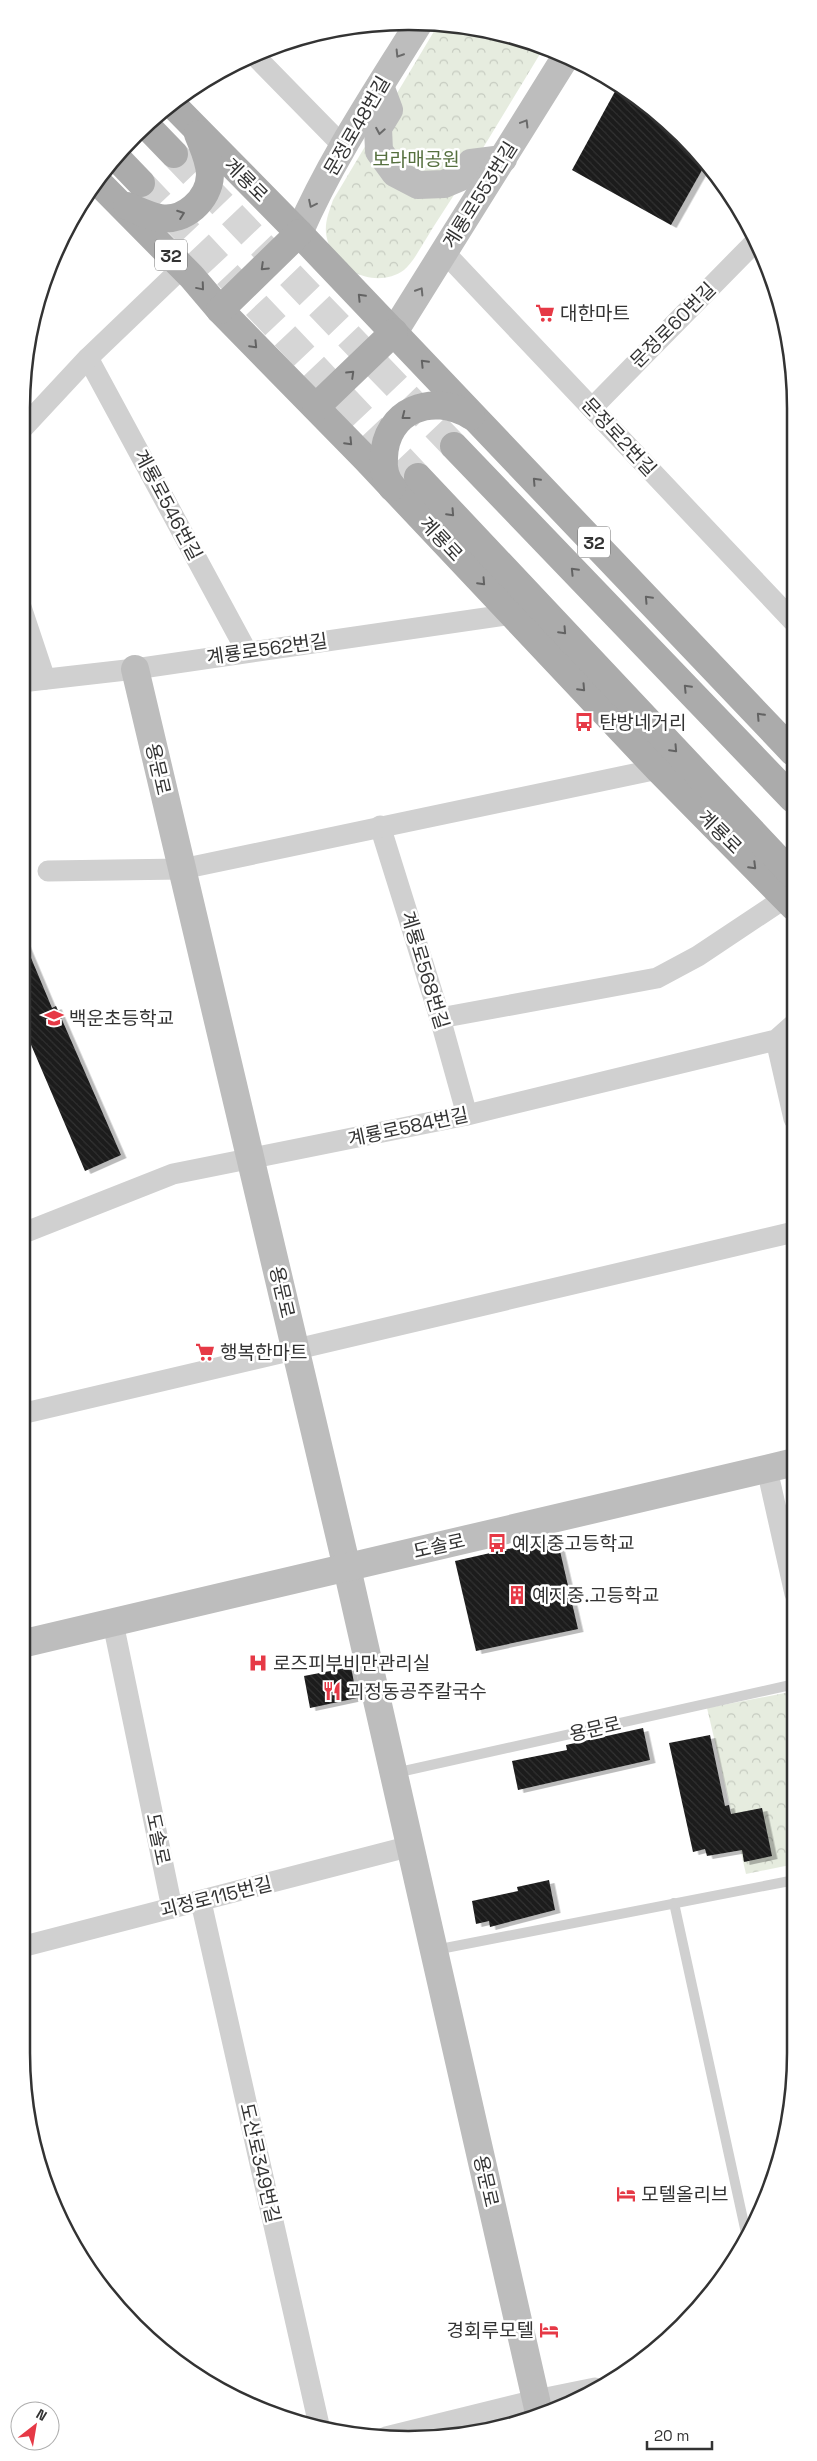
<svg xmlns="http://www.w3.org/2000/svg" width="817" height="2461" font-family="'Space Grotesk','Noto Sans KR',sans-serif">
<defs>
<pattern id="park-crowns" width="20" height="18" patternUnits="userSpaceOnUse" patternTransform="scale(1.25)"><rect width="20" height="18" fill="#e6ecdf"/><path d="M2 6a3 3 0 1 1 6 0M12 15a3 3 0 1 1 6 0" fill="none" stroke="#c6cbc0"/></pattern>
<pattern id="building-back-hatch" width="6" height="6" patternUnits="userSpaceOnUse" patternTransform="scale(1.25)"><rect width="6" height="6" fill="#1a1a1a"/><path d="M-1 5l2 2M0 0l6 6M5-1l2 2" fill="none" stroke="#333"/></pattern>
<filter id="shadow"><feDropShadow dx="5.5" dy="3" stdDeviation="0" flood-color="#0004"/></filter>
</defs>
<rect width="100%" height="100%" fill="#fff"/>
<!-- park -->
<g fill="url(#park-crowns)">
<path d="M 439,23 L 508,34 L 543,49 C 507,108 472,168 434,226 C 426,238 414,262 404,270 C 375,291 330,269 326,233 C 325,221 329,212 333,200 Z"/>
<polygon points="795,1691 795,1864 746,1874 707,1708"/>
</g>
<!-- building -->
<g fill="url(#building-back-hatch)" filter="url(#shadow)">
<polygon points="618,86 700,153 706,163 671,225 572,170"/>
<polygon points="21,934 52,1008 56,1006 121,1155 85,1171 26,1033 21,1035"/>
<polygon points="557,1538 578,1629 476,1651 455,1561"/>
<polygon points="351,1667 357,1698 310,1708 304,1676"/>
<polygon points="643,1728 650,1760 518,1790 512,1761 567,1750 566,1745"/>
<polygon points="710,1735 725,1806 729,1805 731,1814 762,1808 772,1856 744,1862 742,1850 707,1856 705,1849 693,1852 669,1743"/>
<polygon points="549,1880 555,1910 490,1927 489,1921 476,1924 472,1901 518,1891 517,1887"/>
</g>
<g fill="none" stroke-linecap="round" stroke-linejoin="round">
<!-- primary-tunnel -->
<g stroke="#d6d6d6" stroke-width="28" stroke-dasharray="28 14" stroke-linecap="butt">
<polyline points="174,154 454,446"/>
<polyline points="141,183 418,477"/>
</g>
<!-- lane -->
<g stroke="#d0d0d0" stroke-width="10">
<polyline points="395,1773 795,1684"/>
<polyline points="674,1903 746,2233"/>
<polyline points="435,1950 795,1880"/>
</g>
<!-- street -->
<g stroke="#d0d0d0" stroke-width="21">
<polyline points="254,55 344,147"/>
<polyline points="445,253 793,621"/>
<polyline points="88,358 247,652"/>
<polyline points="592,408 755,242"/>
<polyline points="21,430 88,358 183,267"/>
<polyline points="21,607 45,679"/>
<polyline points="21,682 135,669 512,614"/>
<polyline points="380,826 440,1018 467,1115"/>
<polyline points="48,871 182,869 658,769"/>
<polyline points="440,1018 657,978 698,956 785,898"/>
<polyline points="776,1040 794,1119"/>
<polyline points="21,1234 173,1174 467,1115 776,1040 794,1024"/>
<polyline points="21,1414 794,1232"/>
<polyline points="767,1469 795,1594"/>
<polyline points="113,1623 172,1908"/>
<polyline points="201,1902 319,2425"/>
<polyline points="21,1947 411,1846"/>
<polyline points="386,2437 536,2400 595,2388"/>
</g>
<!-- secondary -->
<g stroke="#bdbdbd" stroke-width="28">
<polyline points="380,86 389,110 378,128 379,151 395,173 418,185 444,184 463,176 471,163 503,159"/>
<path d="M 299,233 C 331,159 377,91 419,23"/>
<polyline points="394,332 565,58"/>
<polyline points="135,669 347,1568 539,2413"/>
<polyline points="21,1644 795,1462"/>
</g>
<!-- primary -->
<g stroke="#ababab" stroke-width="28">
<polyline points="172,104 299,233 793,752"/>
<polyline points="146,125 174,154"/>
<polyline points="116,157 141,183"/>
<polyline points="96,180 192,277 220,310 365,458 658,769 794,907"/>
<path d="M 127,206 C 137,210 148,216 160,218 C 184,222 209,200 210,175 C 210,161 203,147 198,134"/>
<polyline points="220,310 299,233"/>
<polyline points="316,407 394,332"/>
<polyline points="454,446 793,799"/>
<polyline points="418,477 793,875"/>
<path d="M 392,487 C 386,479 383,468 384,458 C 385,410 433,392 471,416"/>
</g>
</g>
<!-- one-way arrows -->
<defs><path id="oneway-chevron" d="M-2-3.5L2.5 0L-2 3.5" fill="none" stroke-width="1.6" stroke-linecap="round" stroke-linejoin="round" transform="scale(1.25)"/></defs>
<g stroke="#6a6a6a">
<use href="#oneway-chevron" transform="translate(399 54) rotate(122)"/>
<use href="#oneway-chevron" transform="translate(525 123) rotate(-59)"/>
<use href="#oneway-chevron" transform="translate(380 131) rotate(100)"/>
<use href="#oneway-chevron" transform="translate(312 204) rotate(116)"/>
<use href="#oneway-chevron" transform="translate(420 291) rotate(-58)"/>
</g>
<g stroke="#636363">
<use href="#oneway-chevron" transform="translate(181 214) rotate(-20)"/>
<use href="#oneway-chevron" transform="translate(264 267) rotate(136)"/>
<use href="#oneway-chevron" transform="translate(201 287) rotate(50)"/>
<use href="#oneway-chevron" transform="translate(361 297) rotate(-134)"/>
<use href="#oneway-chevron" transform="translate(254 345) rotate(46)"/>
<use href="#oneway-chevron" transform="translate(424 363) rotate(-134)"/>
<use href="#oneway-chevron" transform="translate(351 374) rotate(-44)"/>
<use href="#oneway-chevron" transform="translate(405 416) rotate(142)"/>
<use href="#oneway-chevron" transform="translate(349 442) rotate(46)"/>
<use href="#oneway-chevron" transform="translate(536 481) rotate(-133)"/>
<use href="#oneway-chevron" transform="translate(451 513) rotate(47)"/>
<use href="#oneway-chevron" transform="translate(574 571) rotate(-134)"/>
<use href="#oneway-chevron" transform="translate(482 582) rotate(47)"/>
<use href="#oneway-chevron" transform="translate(648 599) rotate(-133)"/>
<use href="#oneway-chevron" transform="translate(563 631) rotate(47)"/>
<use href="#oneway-chevron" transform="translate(582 688) rotate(47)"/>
<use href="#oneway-chevron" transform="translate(687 688) rotate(-134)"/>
<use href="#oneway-chevron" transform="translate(760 716) rotate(-133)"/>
<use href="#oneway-chevron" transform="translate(674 749) rotate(47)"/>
<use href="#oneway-chevron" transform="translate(753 866) rotate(45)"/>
</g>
<!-- icons -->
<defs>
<g id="supermarket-bare" transform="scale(1.5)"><path d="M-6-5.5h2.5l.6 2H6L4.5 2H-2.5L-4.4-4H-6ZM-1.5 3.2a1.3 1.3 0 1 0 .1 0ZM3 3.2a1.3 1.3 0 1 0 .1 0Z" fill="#e63946" stroke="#fff" stroke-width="2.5" paint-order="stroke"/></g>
<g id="bus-bare" transform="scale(1.5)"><path d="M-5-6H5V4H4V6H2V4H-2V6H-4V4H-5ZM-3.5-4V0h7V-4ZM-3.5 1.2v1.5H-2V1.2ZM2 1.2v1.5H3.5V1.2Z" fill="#e63946" stroke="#fff" stroke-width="2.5" paint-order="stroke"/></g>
<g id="school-bare" transform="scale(1.5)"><path d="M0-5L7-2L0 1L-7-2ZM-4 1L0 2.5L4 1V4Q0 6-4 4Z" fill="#e63946" stroke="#fff" stroke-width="2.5" paint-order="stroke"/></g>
<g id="building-bare" transform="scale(1.5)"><path d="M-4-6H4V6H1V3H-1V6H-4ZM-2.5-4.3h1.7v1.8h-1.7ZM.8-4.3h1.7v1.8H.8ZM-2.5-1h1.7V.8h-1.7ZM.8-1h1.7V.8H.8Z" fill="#e63946" stroke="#fff" stroke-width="2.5" paint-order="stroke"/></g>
<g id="hospital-bare" transform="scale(1.5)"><path d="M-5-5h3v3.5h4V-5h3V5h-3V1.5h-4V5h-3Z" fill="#e63946" stroke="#fff" stroke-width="2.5" paint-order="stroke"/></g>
<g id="restaurant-bare" transform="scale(1.5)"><path d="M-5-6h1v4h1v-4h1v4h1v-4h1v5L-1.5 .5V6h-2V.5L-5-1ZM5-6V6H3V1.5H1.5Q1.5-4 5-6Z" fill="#e63946" stroke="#fff" stroke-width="2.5" paint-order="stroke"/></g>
<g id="hotel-bare" transform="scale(1.5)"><path d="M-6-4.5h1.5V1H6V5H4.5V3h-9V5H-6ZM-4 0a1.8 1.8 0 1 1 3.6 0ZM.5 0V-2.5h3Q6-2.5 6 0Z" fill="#e63946" stroke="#fff" stroke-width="2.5" paint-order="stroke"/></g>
</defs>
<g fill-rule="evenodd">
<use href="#supermarket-bare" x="545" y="313"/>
<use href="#bus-bare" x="584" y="722"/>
<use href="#school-bare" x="54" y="1018"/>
<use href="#supermarket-bare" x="205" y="1352"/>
<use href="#bus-bare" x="497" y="1543"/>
<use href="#building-bare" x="517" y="1595"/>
<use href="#hospital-bare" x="258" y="1663"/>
<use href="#restaurant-bare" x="332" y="1691"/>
<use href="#hotel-bare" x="626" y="2194"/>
<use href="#hotel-bare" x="549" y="2330"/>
</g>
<g text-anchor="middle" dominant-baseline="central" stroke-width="5" stroke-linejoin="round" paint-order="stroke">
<!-- shield labels -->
<g fill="#fff" stroke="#707070" stroke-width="1">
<rect x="155" y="239.5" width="32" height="31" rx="4"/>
<rect x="578" y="526.5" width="32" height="31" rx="4"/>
</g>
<g font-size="18" font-weight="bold" fill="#333">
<text x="171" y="255">32</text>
<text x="594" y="542">32</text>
</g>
<!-- street labels -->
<g font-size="19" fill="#333" stroke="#fff">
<text transform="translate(357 126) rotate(-60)">문정로48번길</text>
<text transform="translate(246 180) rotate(45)">계룡로</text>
<text transform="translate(480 195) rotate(-58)">계룡로553번길</text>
<text transform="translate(673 325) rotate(-45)">문정로60번길</text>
<text transform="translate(619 437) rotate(47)">문정로2번길</text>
<text transform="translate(168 505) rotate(62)">계룡로546번길</text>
<text transform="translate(441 539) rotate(47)">계룡로</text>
<text transform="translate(267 649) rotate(-8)">계룡로562번길</text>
<text transform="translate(158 769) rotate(77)">용문로</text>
<text transform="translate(720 832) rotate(45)">계룡로</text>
<text transform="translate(425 970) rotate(73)">계룡로568번길</text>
<text transform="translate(408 1127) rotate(-12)">계룡로584번길</text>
<text transform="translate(282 1292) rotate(77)">용문로</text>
<text transform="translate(439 1546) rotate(-13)">도솔로</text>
<text transform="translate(595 1729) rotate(-13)">용문로</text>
<text transform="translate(158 1839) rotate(78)">도솔로</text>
<text transform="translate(216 1897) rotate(-14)">괴정로115번길</text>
<text transform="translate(260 2163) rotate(77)">도산로349번길</text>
<text transform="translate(486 2181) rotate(77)">용문로</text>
</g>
<!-- park labels -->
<g font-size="19" fill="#56703f" stroke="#fff">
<text x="416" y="159">보라매공원</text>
</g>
<!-- poi labels -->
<g font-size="19" fill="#333" stroke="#fff" text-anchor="start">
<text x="560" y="313">대한마트</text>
<text x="599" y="722">탄방네거리</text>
<text x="69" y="1018">백운초등학교</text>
<text x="220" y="1352">행복한마트</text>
<text x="512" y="1543">예지중고등학교</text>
<text x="532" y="1595">예지중.고등학교</text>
<text x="273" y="1663">로즈피부비만관리실</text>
<text x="347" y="1691">괴정동공주칼국수</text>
<text x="641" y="2194">모텔올리브</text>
<text x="534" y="2330" text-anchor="end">경회루모텔</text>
</g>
</g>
<!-- crop -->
<path d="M0 0H817V2461H0ZM408 30H409A378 378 0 0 1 787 408V2053A378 378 0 0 1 409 2431H408A378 378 0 0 1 30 2053V408A378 378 0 0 1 408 30Z" fill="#fff" fill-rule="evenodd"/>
<path fill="none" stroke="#333" stroke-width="2.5" d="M408 30H409A378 378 0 0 1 787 408V2053A378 378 0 0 1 409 2431H408A378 378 0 0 1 30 2053V408A378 378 0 0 1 408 30Z"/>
<!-- north arrow -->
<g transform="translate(35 2426) rotate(31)"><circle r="24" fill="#ffffff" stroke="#adadad"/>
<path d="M0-4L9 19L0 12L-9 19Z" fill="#e63946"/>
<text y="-8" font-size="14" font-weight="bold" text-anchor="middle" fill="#333333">N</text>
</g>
<!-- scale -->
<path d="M647 2441v8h65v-8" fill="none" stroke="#333333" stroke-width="2.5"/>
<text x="654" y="2441" font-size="15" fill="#333333" stroke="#ffffff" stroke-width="4" paint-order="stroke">20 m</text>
</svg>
